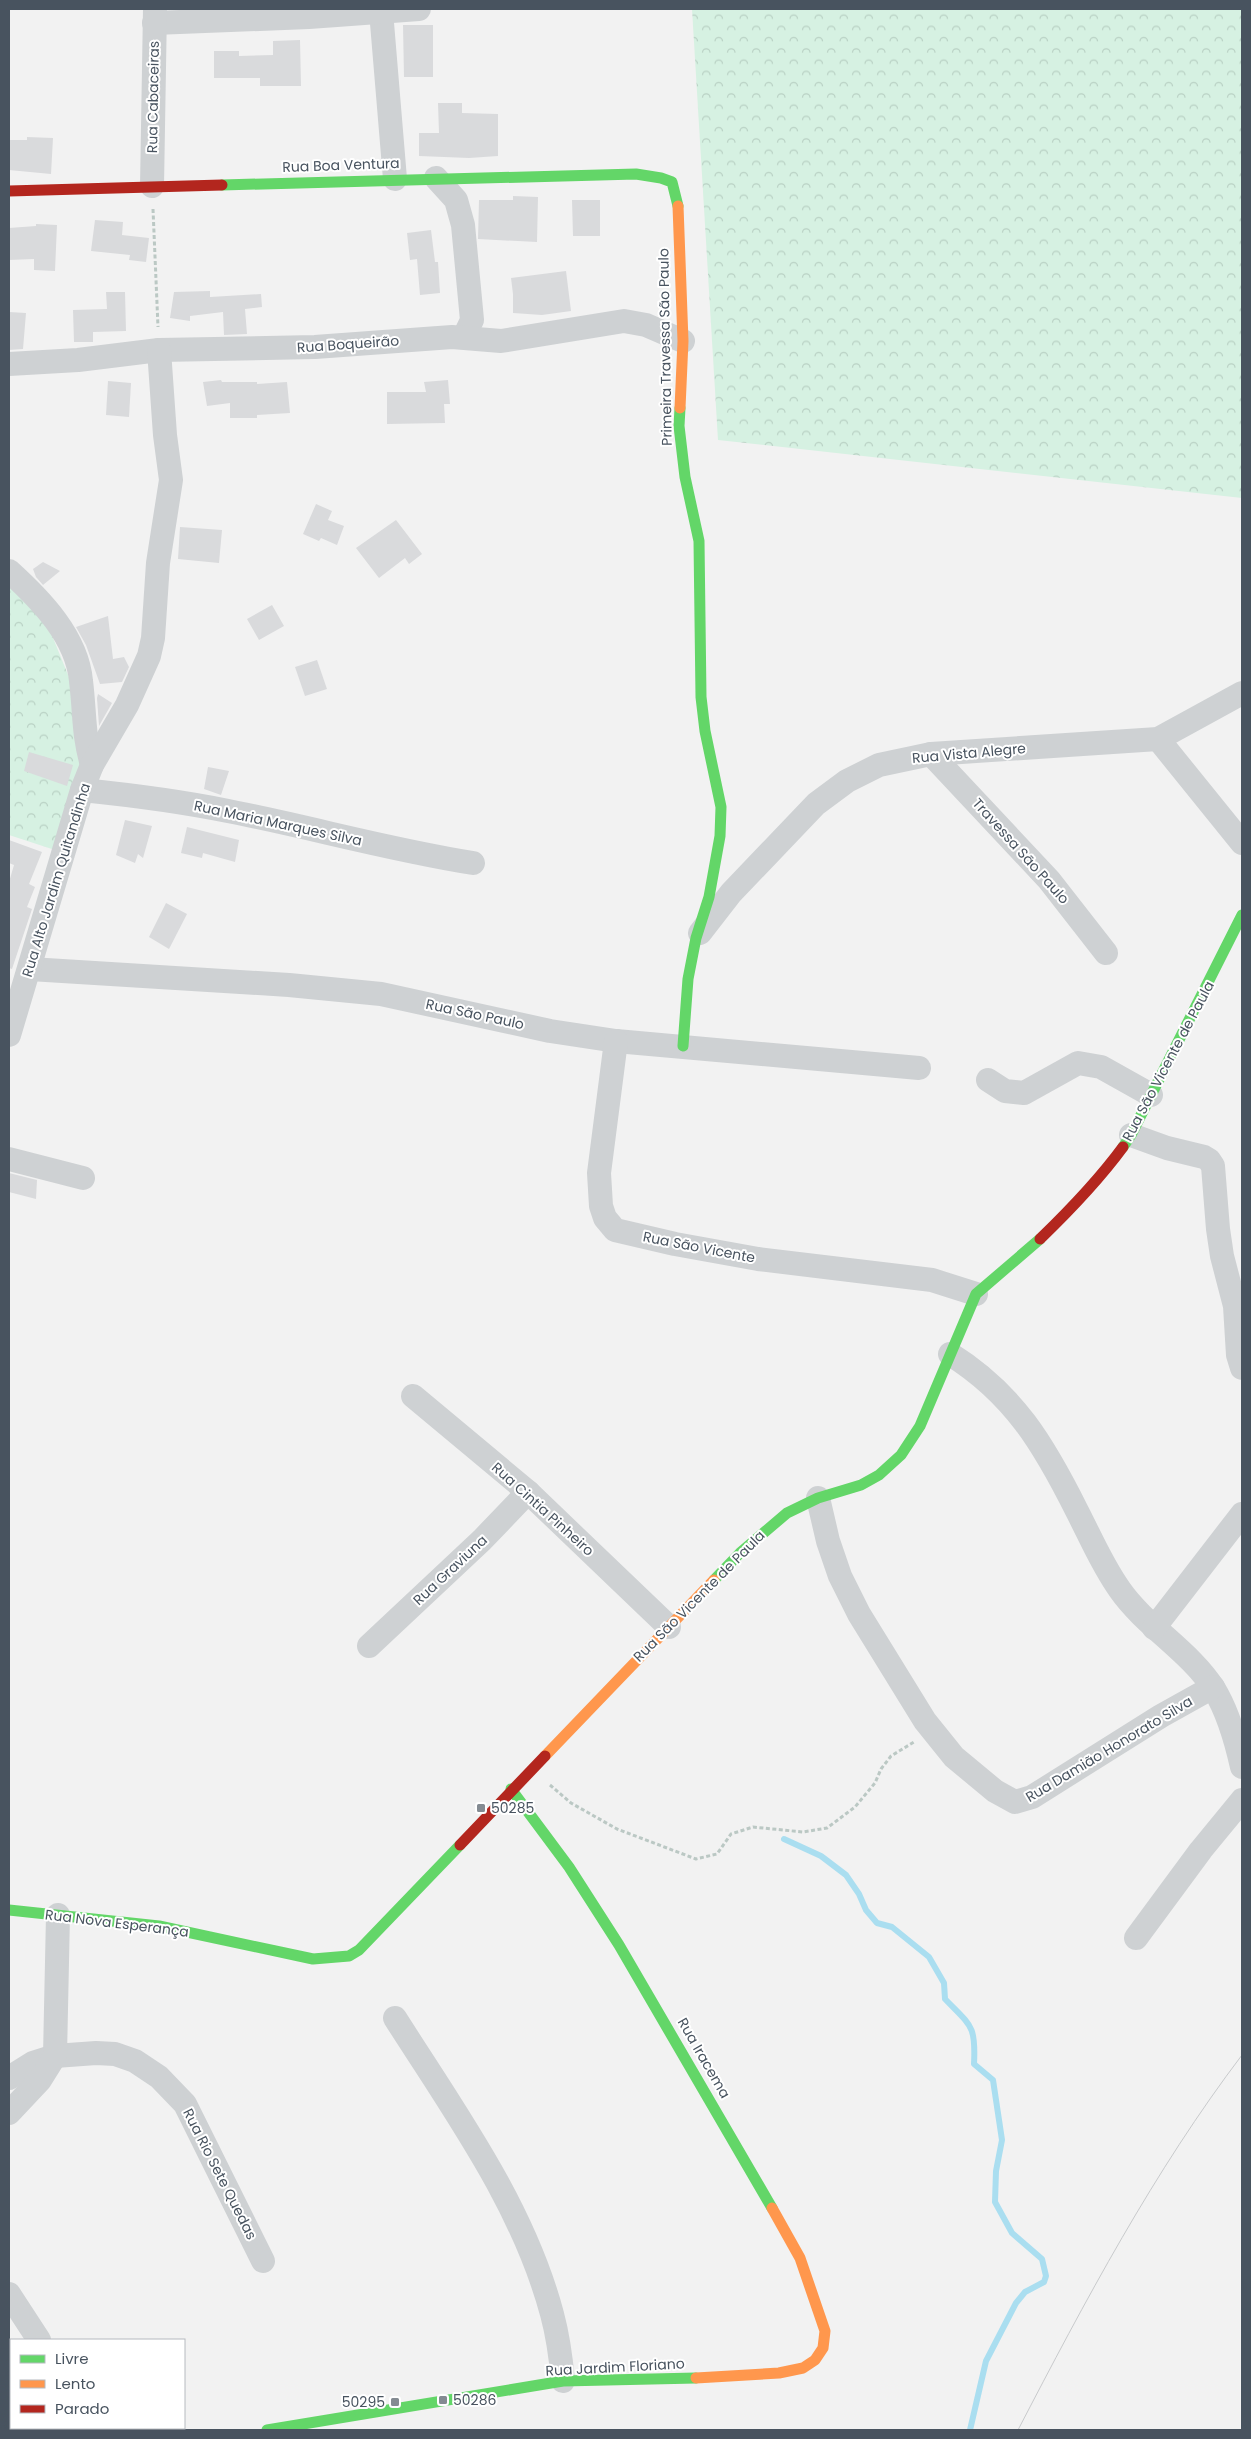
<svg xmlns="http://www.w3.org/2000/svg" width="1251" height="2439" font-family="Poppins,sans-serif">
<defs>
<pattern id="forest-crowns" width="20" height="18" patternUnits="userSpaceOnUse" patternTransform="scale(1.25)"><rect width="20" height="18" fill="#d6f1e2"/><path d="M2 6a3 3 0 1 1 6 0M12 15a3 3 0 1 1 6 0" fill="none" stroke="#b9d1c4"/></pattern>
</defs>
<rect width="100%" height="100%" fill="#f2f2f2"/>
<!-- forest -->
<g fill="url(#forest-crowns)">
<polygon points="692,9 1242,9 1242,498 718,440"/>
<polygon points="9,578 38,601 75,692 84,757 58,851 9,835"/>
</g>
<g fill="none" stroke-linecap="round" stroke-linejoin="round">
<!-- stream -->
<path stroke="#aadef0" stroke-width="6" d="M 784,1839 L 821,1856 L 846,1875 L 859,1894 L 866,1910 L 877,1923 L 892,1927 L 929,1957 L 944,1983 L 945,1999 C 971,2026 976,2025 974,2064 L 993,2080 L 1002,2140 L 996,2171 L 995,2202 L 1012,2233 L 1042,2259 L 1046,2276 L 1044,2282 L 1025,2292 L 1016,2303 L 986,2361 L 970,2430"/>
</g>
<!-- building -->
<g fill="#d9dadc">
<polygon points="403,25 433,25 433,77 404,77"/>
<polygon points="300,40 301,86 260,86 260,78 214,78 214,51 239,51 239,56 273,55 273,41"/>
<polygon points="438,103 462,103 462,113 498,114 498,156 469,158 419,156 419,133 439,133"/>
<polygon points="27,137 53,138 51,174 9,170 9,140 27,140"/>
<polygon points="513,196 538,197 537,242 478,239 479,200 513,200"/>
<polygon points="572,200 600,200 600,236 573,236"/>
<polygon points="95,220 123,222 122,235 149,238 146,262 129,260 130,255 91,251"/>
<polygon points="36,224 57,225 55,271 34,270 34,259 9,260 9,228 36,226"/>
<polygon points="431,230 435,262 438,262 440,293 420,295 417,259 410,260 407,233"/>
<polygon points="566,271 571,311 542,315 513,313 513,294 511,278"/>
<polygon points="210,291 210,297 261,294 262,307 245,309 247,334 224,335 223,312 190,316 190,321 170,318 174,292"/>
<polygon points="106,292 125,292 126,331 93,332 93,342 74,342 73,310 107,309"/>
<polygon points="9,312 26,313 23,349 9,350"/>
<polygon points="221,380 222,382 257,382 257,384 287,382 290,413 257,415 257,418 230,418 230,403 207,406 203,382"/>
<polygon points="448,380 450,404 444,404 445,423 387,424 387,392 426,392 424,382"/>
<polygon points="108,381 131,383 129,417 106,415"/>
<polygon points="316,504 332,511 328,520 344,526 337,545 321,538 319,541 303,534"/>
<polygon points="396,520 422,554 409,564 405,558 379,578 356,548"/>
<polygon points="180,527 222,530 219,563 178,559"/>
<polygon points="43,562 60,571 43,585 36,577 33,569"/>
<polygon points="272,605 284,626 259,640 247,619"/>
<polygon points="108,616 113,659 124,657 129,667 122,682 100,684 86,645 76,627"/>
<polygon points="317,660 327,689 305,696 295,667"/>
<polygon points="98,694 112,703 99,726 97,698"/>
<polygon points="29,752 73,765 67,786 24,771"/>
<polygon points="208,767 229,771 221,795 204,789"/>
<polygon points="125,820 152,826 143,858 138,854 135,863 116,855"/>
<polygon points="187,827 239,840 235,862 203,853 202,858 181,853"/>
<polygon points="9,840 42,852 29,884 35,887 27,907 32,909 12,969 9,968 9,882 14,865 9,863"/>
<polygon points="166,903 187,914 169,949 149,937"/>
<polygon points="9,1173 37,1180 36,1199 9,1192"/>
</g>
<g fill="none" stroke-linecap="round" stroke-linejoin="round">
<!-- path -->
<g stroke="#bbc8c4" stroke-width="3" stroke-dasharray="4 2.5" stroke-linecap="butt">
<polyline points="153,209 158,327"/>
<polyline points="550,1785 571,1803 617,1829 696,1859 717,1854 731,1834 753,1827 803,1832 827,1828 855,1807 875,1783 881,1769 891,1756 914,1742"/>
</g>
<!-- street -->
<g stroke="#ced1d3" stroke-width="24">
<polyline points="381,11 395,179"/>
<polyline points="154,23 309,17 419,9"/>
<polyline points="436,178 456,200 463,225 472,320 464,337"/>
<polyline points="152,186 155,9"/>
<polyline points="9,364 78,360 159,350 315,347 452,337 501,341 624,321 646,325 683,341"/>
<path d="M 9,571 C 41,600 77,637 81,681 C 85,713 83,734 92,765"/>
<polyline points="1158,739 1242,843"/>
<polyline points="931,754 1049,880 1106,953"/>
<path d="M 82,790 C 131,795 179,801 228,811 C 310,827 390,850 473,863"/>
<polyline points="700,933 731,893 816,804 847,781 879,765 931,754 1158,739 1242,693"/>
<polyline points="30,969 289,985 381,994 550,1031 616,1041 919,1068"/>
<polyline points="9,1035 82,790 92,765 127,705 149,656 153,638 158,563 171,480 165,435 159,350"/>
<polyline points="616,1041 599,1173 601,1206 605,1218 615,1230 675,1244 758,1259 932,1280 976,1294"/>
<polyline points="988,1080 1005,1091 1024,1093 1078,1063 1101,1067 1151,1095"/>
<polyline points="1131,1135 1167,1148 1204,1157 1209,1160 1213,1166 1218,1229 1222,1256 1235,1306 1238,1355 1242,1368"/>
<polyline points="9,1159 83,1178"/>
<path d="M 950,1354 C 1014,1394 1044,1445 1077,1511 C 1091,1538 1102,1565 1120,1590 C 1146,1627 1190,1651 1214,1689 C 1228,1712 1236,1740 1242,1767"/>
<polyline points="413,1396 528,1492 669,1627"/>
<polyline points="818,1498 828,1541 840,1576 859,1614 925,1721 954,1757 995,1791 1015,1802 1032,1797 1161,1716 1213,1687"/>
<polyline points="1154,1628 1242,1514"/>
<polyline points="369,1646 482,1540 528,1492"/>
<polyline points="1136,1938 1201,1850 1242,1800"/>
<path d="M 395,2018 C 454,2111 523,2205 552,2314 C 558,2336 561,2359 563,2381"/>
<polyline points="9,2078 33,2063 55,2056 96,2053 115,2054 135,2061 159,2077 185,2104 263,2261"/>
<polyline points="9,2113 40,2080 55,2056 58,1915"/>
<polyline points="9,2294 39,2340"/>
<polyline points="101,2428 103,2430"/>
</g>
<!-- fast -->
<g stroke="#63d668" stroke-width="11">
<polyline points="222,185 636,174 661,178 672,182 678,206"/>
<polyline points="680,408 679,426 685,477 699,541 701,697 705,731 721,807 720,836 709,897 696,938 688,979 683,1046"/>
<polyline points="1123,1147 1131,1135 1242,915"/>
<polyline points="714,1580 740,1553 787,1513 818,1498 861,1485 879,1475 901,1455 920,1426 976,1294 1040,1239"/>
<polyline points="511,1789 569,1867 619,1945 772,2208"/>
<polyline points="9,1910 159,1926 313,1959 349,1956 359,1950 460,1845"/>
<polyline points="267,2430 563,2381 696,2378"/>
</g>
<!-- slow -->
<g stroke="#ff974d" stroke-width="11">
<polyline points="678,206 683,341 680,408"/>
<polyline points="545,1756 714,1580"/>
<polyline points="696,2378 779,2373 803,2368 815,2360 823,2348 825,2331 800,2258 772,2208"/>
</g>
<!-- jam -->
<g stroke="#b3261e" stroke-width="11">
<polyline points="9,191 222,185"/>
<path d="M 1040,1239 C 1070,1210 1098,1181 1123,1147"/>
<polyline points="460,1845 545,1756"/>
</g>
<!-- tram -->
<path stroke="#c8cacc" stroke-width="1" d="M 1018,2430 C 1085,2301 1154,2171 1242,2055"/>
</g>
<!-- markers -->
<g fill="#848b92" stroke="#fff" stroke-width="2">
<rect x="476" y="1803" width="10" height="10" rx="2.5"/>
<rect x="438" y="2395" width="10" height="10" rx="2.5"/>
<rect x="390" y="2397" width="10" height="10" rx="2.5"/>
</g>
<g text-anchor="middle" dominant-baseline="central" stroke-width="4" stroke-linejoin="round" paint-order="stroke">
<!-- street labels -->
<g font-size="14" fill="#48535f" stroke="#fff">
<text transform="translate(153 97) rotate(-89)">Rua Cabaceiras</text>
<text transform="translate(341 165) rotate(-2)">Rua Boa Ventura</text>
<text transform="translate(348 344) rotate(-4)">Rua Boqueirão</text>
<text transform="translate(665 347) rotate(-91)">Primeira Travessa São Paulo</text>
<text transform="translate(969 753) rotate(-5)">Rua Vista Alegre</text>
<text transform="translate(278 823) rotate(12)">Rua Maria Marques Silva</text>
<text transform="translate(1021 851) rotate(48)">Travessa São Paulo</text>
<text transform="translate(56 880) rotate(-73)">Rua Alto Jardim Quitandinha</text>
<text transform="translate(475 1014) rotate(12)">Rua São Paulo</text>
<text transform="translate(1168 1061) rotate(-62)">Rua São Vicente de Paula</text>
<text transform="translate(699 1247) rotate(11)">Rua São Vicente</text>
<text transform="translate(543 1509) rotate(42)">Rua Cintia Pinheiro</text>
<text transform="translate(450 1570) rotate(-43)">Rua Graviuna</text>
<text transform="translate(699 1596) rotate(-45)">Rua São Vicente de Paula</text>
<text transform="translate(1109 1749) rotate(-31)">Rua Damião Honorato Silva</text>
<text transform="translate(117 1923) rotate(7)">Rua Nova Esperança</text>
<text transform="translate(704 2058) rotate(60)">Rua Iracema</text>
<text transform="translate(220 2174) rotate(63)">Rua Rio Sete Quedas</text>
<text transform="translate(615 2367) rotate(-3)">Rua Jardim Floriano</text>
</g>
<!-- poi labels -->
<g font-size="14" fill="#48535f" stroke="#fff" text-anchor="start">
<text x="491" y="1808">50285</text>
<text x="453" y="2400">50286</text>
<text x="385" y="2402" text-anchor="end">50295</text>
</g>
</g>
<!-- border -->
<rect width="1251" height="2439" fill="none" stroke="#48535f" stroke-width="20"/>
<!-- legend -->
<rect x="10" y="2339" width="175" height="90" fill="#ffffff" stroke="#b6babf"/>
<rect x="20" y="2355" width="25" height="8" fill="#63d668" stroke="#b6babf"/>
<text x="55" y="2364" font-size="15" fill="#48535f">Livre</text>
<rect x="20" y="2380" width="25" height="8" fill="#ff974d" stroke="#b6babf"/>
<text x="55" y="2389" font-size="15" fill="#48535f">Lento</text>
<rect x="20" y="2405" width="25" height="8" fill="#b3261e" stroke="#b6babf"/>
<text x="55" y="2414" font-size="15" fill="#48535f">Parado</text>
</svg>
